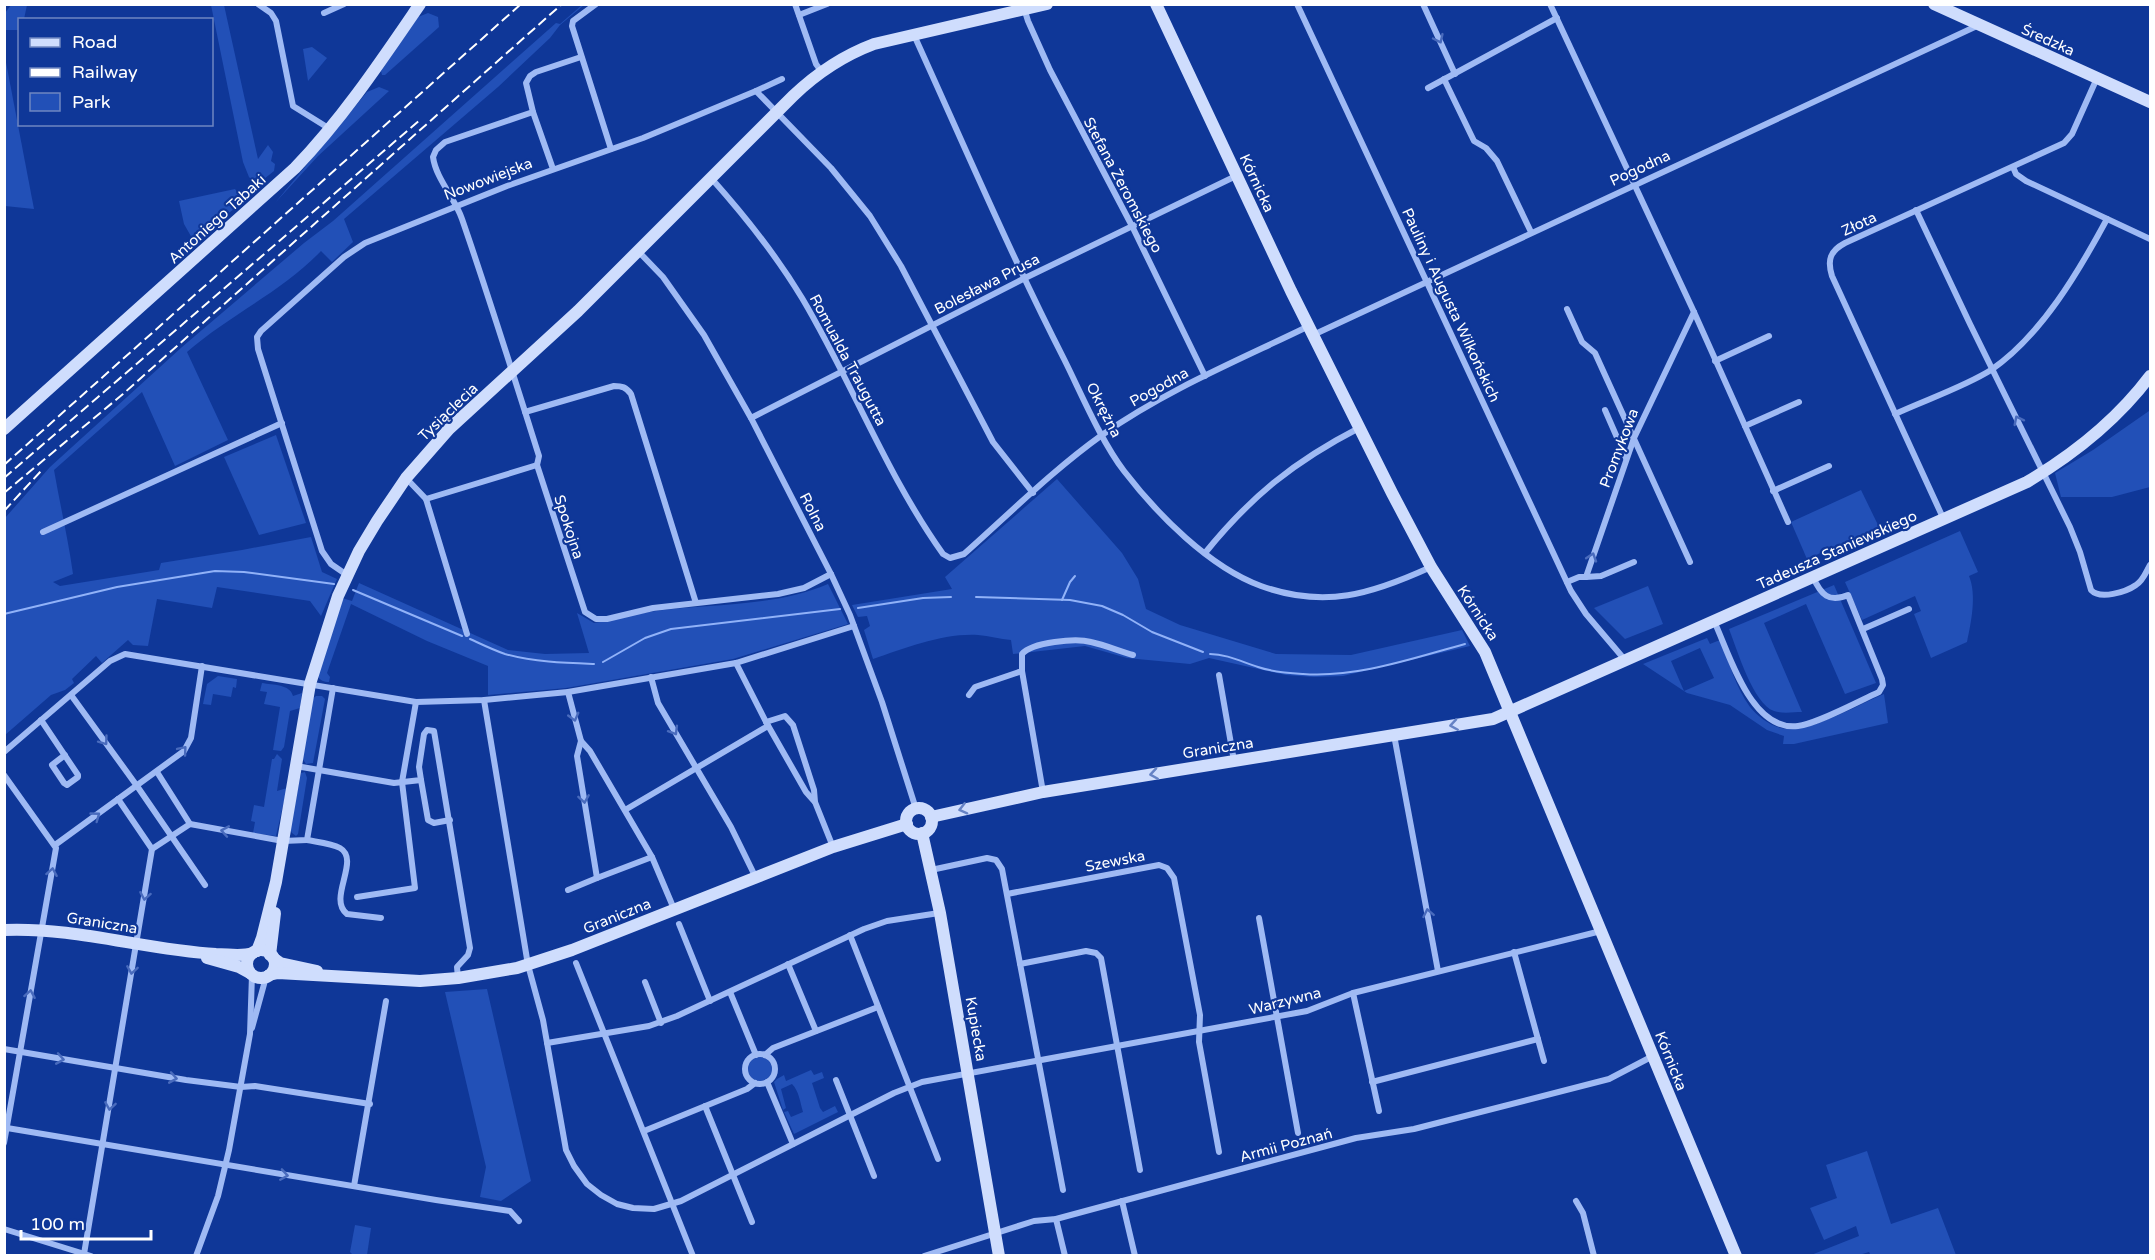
<svg xmlns="http://www.w3.org/2000/svg" width="2155" height="1260" font-family="'Varela Round',sans-serif">
<rect width="100%" height="100%" fill="#0f3798"/>
<!-- green -->
<g fill="#2250b7" fill-rule="evenodd">
<polygon points="11,5 27,5 24,19 20,20 19,30 5,30 5,13"/>
<polygon points="211,5 224,5 258,159 268,145 273,152 271,161 275,164 274,171 259,183 255,183 249,177 243,162"/>
<path d="M 582,5 L 584,5 L 560,25 L 550,38 L 498,87 L 344,219 L 353,242 L 332,262 L 321,251 C 282,292 229,315 187,352 L 228,440 L 175,466 L 142,392 L 54,470 C 60,505 68,538 73,574 L 53,582 L 60,586 L 159,570 L 161,563 L 242,550 L 311,537 L 322,572 L 337,579 L 321,616 L 310,601 L 217,587 L 212,608 L 157,599 L 148,646 L 133,645 L 128,640 L 102,663 L 96,656 L 72,679 L 74,683 L 65,690 L 51,695 L 5,735 L 5,518 L 50,467 L 182,347 L 304,243 L 333,221 L 556,23 L 560,24 Z"/>
<polygon points="428,13 438,17 439,27 385,75 382,75 381,71 418,17"/>
<polygon points="312,47 327,58 308,81 303,49"/>
<polygon points="5,57 34,209 5,206"/>
<polygon points="379,87 389,91 318,156 275,203 367,92"/>
<polygon points="235,189 239,195 237,198 238,206 218,221 208,236 203,239 194,236 192,238 184,224 179,201"/>
<polygon points="2149,411 2150,487 2112,497 2061,497 2055,473 2093,450"/>
<polygon points="276,435 306,523 259,535 224,457"/>
<path d="M 1057,479 L 1122,553 L 1138,579 L 1146,609 L 1180,625 L 1276,654 L 1351,655 L 1462,630 L 1470,646 L 1343,676 L 1314,677 L 1286,675 L 1209,658 L 1190,664 L 1127,658 L 1085,646 L 1013,654 L 1011,640 C 1000,639 989,636 978,635 C 943,633 906,648 873,659 L 864,630 L 870,626 L 867,616 L 858,617 L 852,605 L 952,589 L 945,577 Z"/>
<polygon points="1861,490 1879,527 1807,559 1791,522"/>
<path d="M 1960,531 L 1978,572 L 1969,576 C 1977,595 1971,623 1967,642 L 1931,658 L 1914,614 L 1921,611 L 1915,596 L 1862,620 L 1845,582 Z"/>
<path d="M 359,583 L 508,650 L 545,654 L 589,653 L 577,613 L 594,623 C 613,620 631,615 649,612 C 709,603 772,608 828,584 L 848,624 L 733,659 L 566,688 L 488,695 L 488,666 L 427,641 L 351,604 L 327,673 L 330,677 L 329,682 C 324,682 320,681 317,675 L 342,598 L 352,601 Z"/>
<path d="M 1834,585 L 1876,683 L 1845,694 L 1806,604 L 1764,623 L 1802,712 C 1794,712 1782,714 1774,711 C 1753,704 1737,649 1729,629 Z"/>
<polygon points="1648,586 1663,624 1625,639 1594,608"/>
<path d="M 1707,638 L 1710,644 L 1720,640 C 1729,662 1736,688 1750,707 C 1759,718 1774,729 1789,729 C 1814,730 1860,704 1884,694 L 1888,723 L 1794,744 L 1783,744 L 1784,736 L 1767,730 L 1730,705 L 1687,693 L 1643,664 ZM 1700,648 L 1714,678 L 1684,691 L 1671,661 Z"/>
<polygon points="218,676 237,679 236,688 233,687 231,697 213,694 211,705 203,704 207,684"/>
<path d="M 262,683 C 273,685 290,684 293,696 L 302,693 L 300,708 L 290,711 L 284,747 L 281,751 L 273,750 L 280,707 L 264,704 L 267,692 L 260,691 Z"/>
<polygon points="316,696 322,696 325,699 313,763 306,764 302,758 312,699"/>
<polygon points="277,754 282,759 277,791 287,788 276,836 253,833 255,822 251,821 254,805 264,807 272,759 274,759"/>
<polygon points="305,772 307,778 298,834 296,836 292,833 290,829 301,773"/>
<polygon points="487,989 531,1181 501,1201 480,1197 486,1167 445,992"/>
<circle cx="760" cy="1069" r="12"/>
<path d="M 811,1070 L 814,1075 L 822,1072 L 824,1078 L 812,1083 L 820,1108 L 823,1112 L 835,1106 L 838,1112 L 794,1134 L 784,1112 L 788,1111 L 791,1117 L 803,1112 C 800,1102 799,1091 792,1084 L 781,1089 L 786,1108 L 783,1110 L 774,1082 L 777,1079 L 784,1075 L 786,1081 Z"/>
<polygon points="1867,1151 1891,1224 1938,1208 1956,1255 1871,1256 1869,1252 1859,1255 1811,1255 1859,1236 1856,1226 1824,1240 1810,1208 1837,1198 1826,1165"/>
<polygon points="355,1225 371,1228 367,1255 353,1255 350,1252"/>
</g>
<g fill="none" stroke-linecap="round" stroke-linejoin="round">
<!-- stream -->
<g stroke="#91b2f8" stroke-width="2">
<polyline points="353,590 462,636"/>
<polyline points="976,597 1070,600 1102,606 1123,615 1152,632 1203,652"/>
<polyline points="1062,600 1070,582 1075,576"/>
<polyline points="858,608 923,598 951,597"/>
<polyline points="4,614 117,587 215,571 244,572 334,584"/>
<path d="M 470,639 C 481,644 493,650 505,654 C 533,662 565,663 594,664"/>
<path d="M 1210,654 C 1227,654 1242,662 1258,667 C 1272,672 1288,673 1303,674 C 1358,678 1413,658 1465,644"/>
<polyline points="603,662 645,638 671,629 840,609"/>
</g>
<!-- street -->
<g stroke="#9fbaf4" stroke-width="6">
<polyline points="258,4 271,13 276,21 293,106 330,129"/>
<polyline points="596,4 573,21 572,26 611,149"/>
<polyline points="795,4 816,64 821,71"/>
<polyline points="1297,4 1571,591 1586,614 1625,660"/>
<polyline points="1423,4 1455,74"/>
<polyline points="1550,4 1694,312 1788,522"/>
<polyline points="1024,8 1028,21 1050,70 1132,226 1205,376"/>
<polyline points="324,13 344,4"/>
<polyline points="799,15 827,4"/>
<path d="M 914,35 C 963,143 1010,253 1064,359 C 1081,393 1101,441 1124,471 C 1157,514 1209,567 1261,586 C 1325,609 1372,594 1431,567"/>
<polyline points="1444,79 1474,141 1486,148 1497,161 1531,232"/>
<polyline points="1428,88 1557,18"/>
<polyline points="756,91 782,79"/>
<path d="M 533,112 L 445,142 L 436,150 L 433,157 C 436,179 455,198 462,219 C 489,297 514,377 539,456 L 537,465 L 585,612 L 596,619 L 607,619 L 653,608 L 778,594 L 804,588 L 831,574"/>
<polyline points="2013,167 2016,174 2026,181 2150,239"/>
<polyline points="553,169 533,112 526,83 530,76 536,72 581,57"/>
<path d="M 711,178 C 745,216 776,255 802,298 C 852,382 886,474 943,554 L 950,558 L 964,554 C 1009,514 1053,470 1102,435 C 1166,390 1239,360 1309,326"/>
<path d="M 1916,210 L 1970,324 L 2070,527 L 2080,552 L 2091,590 C 2100,600 2126,592 2136,585 C 2143,581 2146,572 2150,565"/>
<polyline points="638,251 663,277 704,335 751,418 831,574 850,615 882,702 916,809"/>
<polyline points="1567,309 1582,342 1595,353 1690,562"/>
<polyline points="1313,335 1979,25"/>
<polyline points="1715,361 1769,336"/>
<polyline points="1605,410 1626,458"/>
<path d="M 525,412 L 614,386 C 622,386 626,387 631,394 L 696,603"/>
<path d="M 1895,414 C 1925,400 1964,387 1991,370 C 2041,336 2079,271 2107,219"/>
<polyline points="751,418 1023,279 1236,176"/>
<polyline points="1745,426 1799,402"/>
<polyline points="406,478 426,499 467,634"/>
<polyline points="1773,491 1829,466"/>
<polyline points="426,499 537,465"/>
<path d="M 1944,520 L 1832,276 C 1827,260 1830,251 1845,243 L 2064,143 L 2072,134 L 2097,78"/>
<polyline points="43,532 282,423"/>
<path d="M 1205,553 C 1251,496 1295,461 1359,428"/>
<polyline points="347,575 331,564 322,551 258,349 257,337 261,331 344,257 365,243 507,186 643,138 756,91 831,168 870,216 901,266 993,442 1033,493"/>
<polyline points="1586,577 1601,576 1634,562"/>
<polyline points="1567,582 1579,577 1586,577 1634,438 1694,312"/>
<path d="M 1714,621 C 1730,655 1751,732 1798,726 C 1817,724 1859,701 1879,692 L 1883,685 L 1882,679 L 1848,595 C 1829,603 1821,595 1813,577"/>
<polyline points="1863,629 1909,609"/>
<polyline points="736,663 766,722 806,792 814,801"/>
<polyline points="1219,675 1234,761"/>
<polyline points="651,677 658,703 731,827 755,876"/>
<polyline points="568,692 581,741 590,751 652,857 674,909"/>
<polyline points="71,695 137,786 205,885"/>
<polyline points="969,695 975,687 1022,671"/>
<polyline points="484,700 528,965 543,1020 566,1150 574,1166 587,1184 601,1195 617,1204 633,1208 654,1209 681,1201 894,1093 922,1082 1307,1011 1353,993 1601,931"/>
<polyline points="41,720 78,775 78,777 67,785 64,783 52,765 65,755"/>
<polyline points="766,722 785,716 793,725 814,790 815,802 833,847"/>
<polyline points="1394,735 1438,971"/>
<polyline points="581,741 577,756 597,878 652,857"/>
<polyline points="4,752 110,661 125,654 416,702 484,700 568,692 736,663 854,626"/>
<polyline points="296,766 394,783 421,780 419,767 424,734 427,730 434,731 470,948 468,955 457,967 458,978"/>
<polyline points="157,772 190,824 283,841 307,840 333,688"/>
<polyline points="4,775 56,848 4,1143"/>
<polyline points="421,780 428,820 434,823 450,820"/>
<path d="M 1043,792 L 1022,671 L 1022,654 C 1032,642 1076,638 1091,642 C 1105,645 1119,651 1133,655"/>
<polyline points="625,810 768,726"/>
<path d="M 307,840 C 317,842 331,843 340,848 C 361,860 327,899 347,914 L 381,918"/>
<polyline points="55,845 184,751 191,738 202,666"/>
<polyline points="152,849 190,824"/>
<polyline points="931,870 987,858 996,860 1002,869 1063,1190"/>
<polyline points="568,890 597,878"/>
<polyline points="1007,894 1159,865 1167,868 1174,878 1200,1015 1199,1042 1219,1152"/>
<polyline points="357,897 415,888 402,782 416,702"/>
<polyline points="1259,918 1298,1133"/>
<polyline points="679,924 710,1001"/>
<polyline points="850,935 938,1159"/>
<polyline points="1514,952 1544,1061"/>
<polyline points="576,963 693,1256"/>
<polyline points="788,964 816,1031"/>
<polyline points="1020,964 1086,951 1096,953 1101,958 1140,1170"/>
<polyline points="645,982 661,1023"/>
<polyline points="730,992 756,1055"/>
<polyline points="1353,993 1379,1111"/>
<polyline points="252,1028 266,977"/>
<polyline points="547,1043 649,1026 677,1016 864,929 887,921 939,913"/>
<polyline points="4,1049 186,1080 241,1087 255,1086 370,1104"/>
<circle cx="760" cy="1069" r="15"/>
<polyline points="765,1055 773,1048 878,1007"/>
<polyline points="836,1080 874,1176"/>
<polyline points="767,1082 793,1144"/>
<polyline points="1372,1082 1538,1039"/>
<polyline points="705,1106 752,1222"/>
<polyline points="7,1128 436,1200 510,1211 519,1221"/>
<polyline points="644,1131 747,1089 755,1083"/>
<polyline points="354,1186 386,1001"/>
<polyline points="1122,1201 1135,1256"/>
<polyline points="1576,1201 1583,1213 1594,1256"/>
<polyline points="1056,1219 1065,1256"/>
<polyline points="4,1229 91,1256"/>
<polyline points="84,1254 152,849 118,799"/>
<polyline points="196,1256 218,1196 229,1150 250,1034 252,975"/>
<polyline points="924,1256 1034,1221 1056,1219 1356,1138 1414,1129 1609,1079 1653,1056"/>
</g>
<!-- secondary -->
<g stroke="#cfddfd" stroke-width="12">
<polyline points="1156,4 1291,291 1392,493 1431,567 1485,652 1736,1256"/>
<polyline points="1934,4 2150,102"/>
<path d="M 4,429 L 295,168 C 343,118 381,61 420,4"/>
<circle cx="919" cy="821" r="13"/>
<path d="M 931,817 L 1043,792 L 1493,719 L 2027,482 C 2074,454 2117,420 2150,376"/>
<polyline points="922,833 940,913 999,1256"/>
<path d="M 4,930 C 76,927 145,950 216,954 C 229,954 241,957 253,953"/>
<circle cx="261" cy="964" r="14"/>
<path d="M 257,951 L 262,938 L 276,882 L 310,684 L 338,596 L 359,551 L 377,521 L 406,478 L 449,429 L 578,311 L 793,96 C 817,73 842,56 874,44 L 1047,4"/>
<polyline points="270,955 275,913"/>
<polyline points="207,958 239,967 250,973"/>
<polyline points="273,958 280,963 317,971"/>
<polyline points="269,975 278,973 420,981 458,978 517,968 572,950 833,847 907,824"/>
</g>
<!-- rail -->
<g stroke="#fff" stroke-width="2" stroke-dasharray="10 4.5" stroke-linecap="butt">
<polyline points="4,465 521,4"/>
<polyline points="4,478 421,119"/>
<polyline points="4,493 123,394 562,4"/>
<polyline points="4,511 41,471"/>
</g>
</g>
<!-- one-way arrows -->
<defs><path id="oneway-chevron" d="M-2-3.5L2.5 0L-2 3.5" fill="none" stroke-width="1.6" stroke-linecap="round" stroke-linejoin="round" transform="scale(1.5)"/></defs>
<g stroke="#496bbd">
<use href="#oneway-chevron" transform="translate(1439 39) rotate(65)"/>
<use href="#oneway-chevron" transform="translate(2018 420) rotate(-117)"/>
<use href="#oneway-chevron" transform="translate(1592 557) rotate(-72)"/>
<use href="#oneway-chevron" transform="translate(574 717) rotate(75)"/>
<use href="#oneway-chevron" transform="translate(674 731) rotate(59)"/>
<use href="#oneway-chevron" transform="translate(104 741) rotate(54)"/>
<use href="#oneway-chevron" transform="translate(183 750) rotate(-50)"/>
<use href="#oneway-chevron" transform="translate(584 799) rotate(81)"/>
<use href="#oneway-chevron" transform="translate(96 816) rotate(-36)"/>
<use href="#oneway-chevron" transform="translate(225 831) rotate(-170)"/>
<use href="#oneway-chevron" transform="translate(52 872) rotate(-80)"/>
<use href="#oneway-chevron" transform="translate(145 896) rotate(100)"/>
<use href="#oneway-chevron" transform="translate(1428 913) rotate(-101)"/>
<use href="#oneway-chevron" transform="translate(132 970) rotate(99)"/>
<use href="#oneway-chevron" transform="translate(30 994) rotate(-80)"/>
<use href="#oneway-chevron" transform="translate(60 1059) rotate(10)"/>
<use href="#oneway-chevron" transform="translate(173 1078) rotate(10)"/>
<use href="#oneway-chevron" transform="translate(110 1106) rotate(99)"/>
<use href="#oneway-chevron" transform="translate(284 1175) rotate(9)"/>
</g>
<g stroke="#6582c5">
<use href="#oneway-chevron" transform="translate(1454 725) rotate(171)"/>
<use href="#oneway-chevron" transform="translate(1154 774) rotate(171)"/>
<use href="#oneway-chevron" transform="translate(963 809) rotate(166)"/>
</g>
<g text-anchor="middle" dominant-baseline="central" stroke-width="4.5" stroke-linejoin="round" paint-order="stroke">
<!-- street labels -->
<g font-size="15" fill="#fff" stroke="#0f3798">
<text transform="translate(2048 40) rotate(24)">Średzka</text>
<text transform="translate(1640 168) rotate(-25)">Pogodna</text>
<text transform="translate(488 179) rotate(-21)">Nowowiejska</text>
<text transform="translate(1257 183) rotate(65)">Kórnicka</text>
<text transform="translate(1123 185) rotate(62)">Stefana Żeromskiego</text>
<text transform="translate(217 219) rotate(-42)">Antoniego Tabaki</text>
<text transform="translate(1859 224) rotate(-25)">Złota</text>
<text transform="translate(987 284) rotate(-27)">Bolesława Prusa</text>
<text transform="translate(1451 305) rotate(65)">Pauliny i Augusta Wilkońskich</text>
<text transform="translate(848 360) rotate(62)">Romualda Traugutta</text>
<text transform="translate(1159 387) rotate(-29)">Pogodna</text>
<text transform="translate(1104 410) rotate(63)">Okrężna</text>
<text transform="translate(448 412) rotate(-44)">Tysiąclecia</text>
<text transform="translate(1619 448) rotate(-69)">Promykowa</text>
<text transform="translate(813 512) rotate(63)">Rolna</text>
<text transform="translate(569 527) rotate(72)">Spokojna</text>
<text transform="translate(1837 550) rotate(-24)">Tadeusza Staniewskiego</text>
<text transform="translate(1478 613) rotate(57)">Kórnicka</text>
<text transform="translate(1218 748) rotate(-9)">Graniczna</text>
<text transform="translate(1115 861) rotate(-11)">Szewska</text>
<text transform="translate(617 916) rotate(-22)">Graniczna</text>
<text transform="translate(102 923) rotate(9)">Graniczna</text>
<text transform="translate(1285 1001) rotate(-14)">Warzywna</text>
<text transform="translate(976 1029) rotate(80)">Kupiecka</text>
<text transform="translate(1671 1061) rotate(68)">Kórnicka</text>
<text transform="translate(1286 1145) rotate(-15)">Armii Poznań</text>
</g>
</g>
<!-- border -->
<rect width="2155" height="1260" fill="none" stroke="#ffffff" stroke-width="12"/>
<!-- legend -->
<rect x="18" y="18" width="195" height="108" fill="#0f3798" stroke="#6f87c1" stroke-width="1.5"/>
<rect x="30" y="38" width="30" height="9" fill="#cfddfd" stroke="#6f87c1" stroke-width="1.5"/>
<text x="72" y="48" font-size="18" fill="#ffffff">Road</text>
<rect x="30" y="68" width="30" height="9" fill="#ffffff" stroke="#6f87c1" stroke-width="1.5"/>
<text x="72" y="78" font-size="18" fill="#ffffff">Railway</text>
<rect x="30" y="93" width="30" height="18" fill="#2250b7" stroke="#6f87c1" stroke-width="1.5"/>
<text x="72" y="108" font-size="18" fill="#ffffff">Park</text>
<!-- scale -->
<path d="M21 1230v9h130v-9" fill="none" stroke="#ffffff" stroke-width="3"/>
<text x="30" y="1230" font-size="18" fill="#ffffff" stroke="#0f3798" stroke-width="4.5" paint-order="stroke">100 m</text>
</svg>
